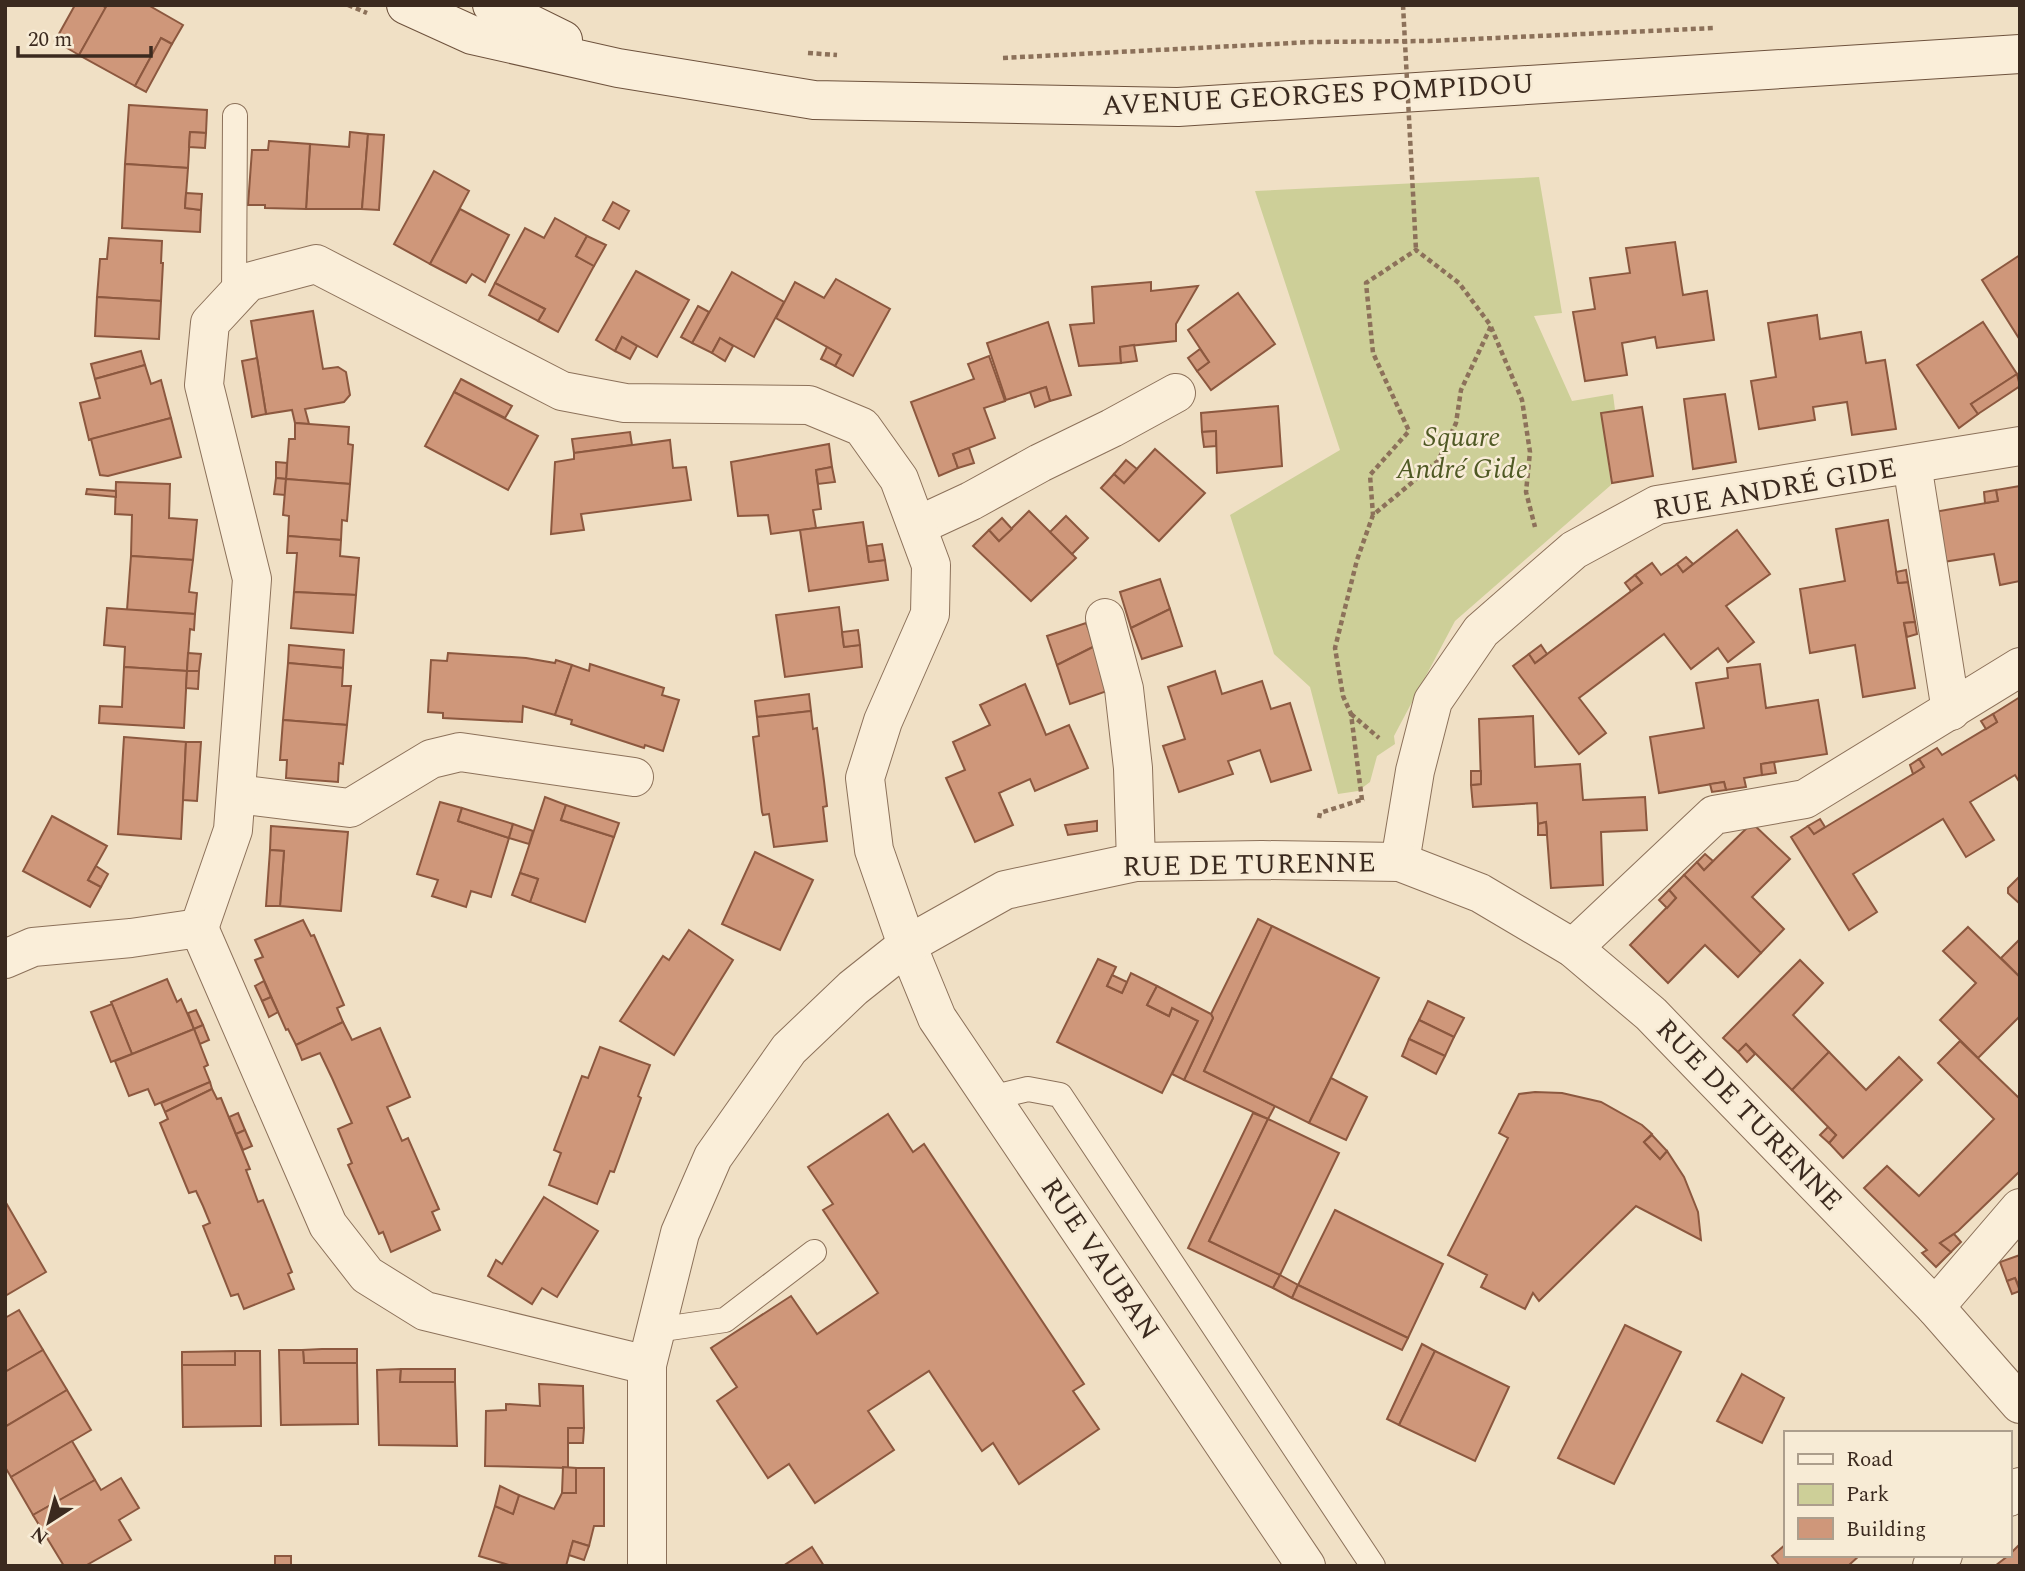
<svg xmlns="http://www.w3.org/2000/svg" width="2025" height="1571" font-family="Spectral,serif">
<rect width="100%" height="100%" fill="#f0e0c5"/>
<!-- park -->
<polygon fill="#cdcf98" points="1539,177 1562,313 1534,316 1572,401 1613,394 1615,410 1602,413 1611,485 1455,621 1394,736 1395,744 1377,756 1370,782 1358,791 1338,794 1310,687 1274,654 1230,515 1340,450 1255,191"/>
<!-- building -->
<g fill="#cf977a" stroke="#8c583f" stroke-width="2">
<polygon points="75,5 102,5 106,8 79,55 55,41"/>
<polygon points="107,5 148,5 183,25 172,44 161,38 135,86 79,55"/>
<polygon points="161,38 172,44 146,92 135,86"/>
<polygon points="129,105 207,110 206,133 190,132 188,168 125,164"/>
<polygon points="190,132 206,133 205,148 189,147"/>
<polygon points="350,132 368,134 362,209 306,209 310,144 349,147"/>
<polygon points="368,134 384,135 379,210 362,209"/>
<polygon points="269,141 310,144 306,209 265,208 265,205 248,205 252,150 268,150"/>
<polygon points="125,164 188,168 185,208 201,210 200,232 122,228"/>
<polygon points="434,171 469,191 430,264 394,244"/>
<polygon points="186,193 202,194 201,210 185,208"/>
<polygon points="613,202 629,211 619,229 603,220"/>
<polygon points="460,209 509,235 485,282 472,274 466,283 430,264"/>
<polygon points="555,218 587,236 576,256 594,266 558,332 538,321 545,309 495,283 525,228 544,238"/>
<polygon points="587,236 606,245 594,266 576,256"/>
<polygon points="109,238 162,241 161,263 163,263 161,301 97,297 100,259 107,259"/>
<polygon points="1675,242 1683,295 1707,291 1714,340 1657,348 1655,337 1622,343 1627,375 1585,381 1573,312 1595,309 1590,278 1630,273 1626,248"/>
<polygon points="2020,255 2020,340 1982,280"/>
<polygon points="636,271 689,300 657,357 622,337 615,351 596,340"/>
<polygon points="732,272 784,302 754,357 720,338 712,353 692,343"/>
<polygon points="836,279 890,309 853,376 835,366 841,355 776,318 795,282 824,298"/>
<polygon points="1151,282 1151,291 1198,286 1176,324 1176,341 1120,347 1121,363 1079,366 1070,325 1094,323 1092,287"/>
<polygon points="495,283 545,309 538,321 489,295"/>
<polygon points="1238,293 1275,344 1211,390 1197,371 1209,362 1188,330"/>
<polygon points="97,297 161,301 159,339 95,336"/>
<polygon points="698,306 709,312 692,343 681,337"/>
<polygon points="313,311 323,369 338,367 346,372 350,395 344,402 305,409 309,424 295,423 292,410 266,414 251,321"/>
<polygon points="1817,315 1820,339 1861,332 1866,363 1885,360 1896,429 1852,435 1847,402 1813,407 1815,420 1759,429 1751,381 1776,377 1768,323"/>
<polygon points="1048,322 1071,395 1050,401 1046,387 1006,400 987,343"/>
<polygon points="1983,322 2017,374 1971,404 1978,414 1959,428 1917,365"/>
<polygon points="622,337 637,346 630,359 615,351"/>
<polygon points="720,338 733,346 725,361 712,353"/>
<polygon points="1134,345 1137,361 1121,363 1120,347"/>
<polygon points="827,347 841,355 835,366 821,359"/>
<polygon points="1200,349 1209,362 1197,371 1188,358"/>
<polygon points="141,351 145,365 95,379 91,364"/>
<polygon points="989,356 1005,401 984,408 995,438 953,454 958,468 939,476 911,402 974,379 968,364"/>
<polygon points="257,358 266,414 252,417 242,361"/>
<polygon points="145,365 151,384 161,380 171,418 89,440 80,403 100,398 95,379"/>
<polygon points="2017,374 2020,386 1978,414 1971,404"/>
<polygon points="461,379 512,406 505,418 454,392"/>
<polygon points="1046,387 1050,401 1035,407 1030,392"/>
<polygon points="454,392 538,436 508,490 425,446"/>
<polygon points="1725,394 1736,462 1693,469 1684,399"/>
<polygon points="1278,406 1282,466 1217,473 1216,431 1202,432 1201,413"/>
<polygon points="1642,407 1653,476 1612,483 1601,413"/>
<polygon points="171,418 181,457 108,476 100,475 91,439"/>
<polygon points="295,423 349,427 348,444 353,445 350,484 286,479 289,439 295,439"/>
<polygon points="1216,431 1216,446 1204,447 1202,432"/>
<polygon points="630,432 632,445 574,453 572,439"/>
<polygon points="670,440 673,468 686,467 691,500 581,514 584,530 551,534 555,462 574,459 574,453"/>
<polygon points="829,444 832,467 816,470 821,509 813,510 816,528 771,534 768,515 738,516 731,462"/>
<polygon points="969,448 974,463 958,468 953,454"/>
<polygon points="1155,449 1205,493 1159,541 1101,488 1114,474 1124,483"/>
<polygon points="1126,460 1137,469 1124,483 1114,474"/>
<polygon points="276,462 287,463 286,479 276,478"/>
<polygon points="832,467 835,482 818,484 816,470"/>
<polygon points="276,478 286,479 285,495 274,494"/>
<polygon points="286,479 350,484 347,521 342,520 341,540 288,536 289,516 283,515"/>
<polygon points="116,482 170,484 169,518 197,520 193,560 131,556 132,515 115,514"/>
<polygon points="2020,486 2020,581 2000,585 1994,554 1943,562 1934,512 1998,501 1996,490"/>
<polygon points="87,489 116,491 116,497 86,494"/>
<polygon points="1996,490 1998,501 1985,503 1984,492"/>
<polygon points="1029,511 1076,558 1031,601 973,546 989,530 999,541"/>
<polygon points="1066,516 1088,538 1072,554 1050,532"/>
<polygon points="1002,518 1012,529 999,541 989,530"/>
<polygon points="1888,520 1898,583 1908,582 1915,622 1904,623 1915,688 1863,697 1855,645 1810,653 1800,589 1845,581 1836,529"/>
<polygon points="863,522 869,562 885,560 888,580 809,591 800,530"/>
<polygon points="1737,530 1770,574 1726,606 1754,642 1728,662 1718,648 1691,669 1664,634 1579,698 1606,733 1579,754 1513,666 1529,654 1535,663 1642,583 1635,575 1652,563 1661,575 1677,564 1683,572"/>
<polygon points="288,536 341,540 340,556 359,558 356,595 294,592 297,553 287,553"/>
<polygon points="882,544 885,560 869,562 867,546"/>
<polygon points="131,556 193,560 189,592 197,593 195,614 127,610"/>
<polygon points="1686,557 1693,564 1683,572 1677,564"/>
<polygon points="1906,570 1908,582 1898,583 1896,572"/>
<polygon points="1635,575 1642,583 1631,591 1625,583"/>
<polygon points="1160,579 1170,609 1131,628 1120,592"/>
<polygon points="294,592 356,595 353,633 291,628"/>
<polygon points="839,607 844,647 860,645 862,667 785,677 776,615"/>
<polygon points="107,608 195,614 194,630 190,629 187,671 124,667 125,647 104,645"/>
<polygon points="1170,609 1182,646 1142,659 1131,628"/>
<polygon points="1915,622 1917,634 1907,637 1904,623"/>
<polygon points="1086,623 1095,646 1057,665 1047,636"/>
<polygon points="858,630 860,645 844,647 842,632"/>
<polygon points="289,645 344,650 343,668 288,663"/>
<polygon points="1541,645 1547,654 1535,663 1529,654"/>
<polygon points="1095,646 1110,690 1070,704 1057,665"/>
<polygon points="188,653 201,654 199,671 187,671"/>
<polygon points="448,653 526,658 555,663 556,660 572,665 555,715 523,706 522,722 443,718 443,713 428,712 431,660 447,661"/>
<polygon points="288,663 343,668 342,686 351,686 347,725 283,720"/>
<polygon points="590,664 664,688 662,695 679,700 663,751 645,745 644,748 571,724 572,720 555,715 572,665 589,671"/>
<polygon points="1760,664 1766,708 1818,700 1827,754 1761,764 1762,775 1744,778 1746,787 1726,790 1724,782 1659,793 1650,737 1704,728 1696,683 1728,678 1727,668"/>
<polygon points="124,667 187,671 184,728 99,723 100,706 122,707"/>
<polygon points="187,671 199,671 198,689 186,688"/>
<polygon points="1215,671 1222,694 1262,681 1271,709 1290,703 1311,770 1271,782 1260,750 1228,761 1233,774 1179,792 1163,746 1185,739 1168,687"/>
<polygon points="1025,684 1046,735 1069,725 1088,768 1035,791 1030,779 999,793 1013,825 975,842 946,778 965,770 953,742 990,725 980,705"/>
<polygon points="809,694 811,711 757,717 755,701"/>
<polygon points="2020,697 2020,783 2015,775 1970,802 1994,840 1966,857 1943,819 1853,874 1877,912 1849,930 1791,837 1808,826 1814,834 1913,774 1924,767 1919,759 1937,748 1942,755 1997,722 1993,714"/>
<polygon points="811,711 813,729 817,728 824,781 827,806 823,807 827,841 774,847 769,814 763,815 762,812 753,737 759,736 757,717"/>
<polygon points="1993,714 1997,722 1986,729 1981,721"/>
<polygon points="1533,716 1535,767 1580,764 1583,800 1645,797 1647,830 1601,832 1603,885 1551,888 1546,822 1538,824 1537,803 1473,807 1471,785 1481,784 1479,719"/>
<polygon points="283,720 347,725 343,764 339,763 338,782 286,778 287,760 280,760"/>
<polygon points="124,737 186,742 181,839 118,834"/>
<polygon points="186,742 201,742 197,801 183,800"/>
<polygon points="1919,759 1924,767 1913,774 1910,765"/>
<polygon points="1774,762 1776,773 1762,775 1761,764"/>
<polygon points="1471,771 1481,771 1481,784 1471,785"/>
<polygon points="1724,782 1726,790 1712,792 1710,784"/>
<polygon points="545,797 566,805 561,820 614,837 585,922 530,902 538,879 520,873"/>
<polygon points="440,802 462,808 458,821 509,838 491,897 471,891 466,907 432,896 438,880 417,874"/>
<polygon points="566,805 619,823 614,837 561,820"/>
<polygon points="462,808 513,824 509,838 458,821"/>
<polygon points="52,816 107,846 88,880 101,887 90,907 23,871"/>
<polygon points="1820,819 1825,827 1814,834 1808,826"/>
<polygon points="1097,821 1097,831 1068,835 1065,825"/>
<polygon points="1546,822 1547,835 1538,835 1538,824"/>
<polygon points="1752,823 1790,859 1752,897 1784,929 1761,953 1684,875 1697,862 1704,870"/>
<polygon points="513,824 533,831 529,844 509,838"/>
<polygon points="271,826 348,832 341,911 280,906 284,851 270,850"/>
<polygon points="270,850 284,851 280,906 266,906"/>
<polygon points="755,852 813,880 780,950 722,924"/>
<polygon points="1705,854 1713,861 1704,870 1697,862"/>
<polygon points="96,866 108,874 101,887 88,880"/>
<polygon points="520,873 538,879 530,902 512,895"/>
<polygon points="1684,875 1761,953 1738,977 1705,945 1668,983 1630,945 1676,898 1669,890"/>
<polygon points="2020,876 2020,904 2008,893 2008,888"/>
<polygon points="1669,890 1676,898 1667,908 1659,900"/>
<polygon points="1258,919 1272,926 1204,1071 1275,1106 1268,1119 1184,1080 1213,1018 1211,1014"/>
<polygon points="303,920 311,936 314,935 344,1005 337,1008 343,1022 296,1045 288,1029 286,1030 255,960 263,957 255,940"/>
<polygon points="1272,926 1379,978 1309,1123 1204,1071"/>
<polygon points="1968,927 2020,977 2020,1016 1978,1058 1940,1020 1976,983 1943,951"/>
<polygon points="689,930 733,960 674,1055 620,1021 663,956 669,960"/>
<polygon points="2020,939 2020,977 2001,958"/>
<polygon points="1098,959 1116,967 1107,986 1122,993 1131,973 1157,986 1147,1005 1169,1016 1172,1008 1198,1021 1162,1093 1057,1042"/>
<polygon points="1800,960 1823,983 1793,1015 1829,1052 1792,1090 1746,1044 1738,1052 1723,1038"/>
<polygon points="1112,975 1127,982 1122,993 1107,986"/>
<polygon points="167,979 177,1002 181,999 194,1029 132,1054 111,1002"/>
<polygon points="264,981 271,997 262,1001 255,986"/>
<polygon points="1157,986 1211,1014 1213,1018 1184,1080 1172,1074 1198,1021 1172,1008 1169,1016 1147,1005"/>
<polygon points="271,997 278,1012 269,1017 262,1001"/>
<polygon points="1428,1001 1464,1018 1454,1037 1419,1020"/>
<polygon points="112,1004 132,1054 111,1062 91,1012"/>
<polygon points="196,1010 203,1025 194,1029 188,1013"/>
<polygon points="1419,1020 1454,1037 1445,1056 1409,1039"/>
<polygon points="343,1022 352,1040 380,1028 410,1097 387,1107 402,1141 408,1138 439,1209 432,1212 440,1230 391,1252 383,1232 379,1234 348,1165 352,1163 338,1129 352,1123 332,1078 320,1053 302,1060 296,1045"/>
<polygon points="203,1025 209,1040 200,1044 194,1029"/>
<polygon points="194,1029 208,1065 204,1067 210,1082 155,1105 148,1089 129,1096 115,1061"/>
<polygon points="1409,1039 1445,1056 1436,1074 1402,1056"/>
<polygon points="1960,1041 2020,1099 2020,1171 1958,1231 1940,1243 1951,1252 1936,1267 1922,1253 1927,1250 1864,1188 1887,1166 1919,1196 1994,1119 1938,1063"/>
<polygon points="1746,1044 1755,1054 1747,1062 1738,1052"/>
<polygon points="600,1047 650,1065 638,1096 641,1098 614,1172 610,1171 597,1204 549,1185 561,1153 554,1150 582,1076 588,1078"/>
<polygon points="1829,1052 1866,1090 1899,1057 1922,1080 1843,1158 1829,1143 1836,1135 1792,1090"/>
<polygon points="1331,1078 1367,1097 1346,1140 1309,1123"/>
<polygon points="210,1082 212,1089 165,1112 161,1103"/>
<polygon points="212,1089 217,1099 221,1098 250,1169 246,1170 258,1202 263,1200 292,1272 288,1274 294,1289 244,1309 238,1294 231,1296 203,1226 210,1223 203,1206 196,1191 189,1193 160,1123 168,1119 165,1112"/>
<polygon points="1535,1092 1562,1093 1601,1102 1642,1125 1652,1134 1644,1142 1660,1159 1667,1151 1684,1177 1698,1212 1701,1240 1636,1206 1539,1301 1533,1293 1525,1309 1481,1287 1487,1275 1448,1255 1508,1138 1499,1133 1519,1094"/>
<polygon points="238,1113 245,1130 236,1134 229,1117"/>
<polygon points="1253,1113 1268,1119 1209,1241 1280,1275 1273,1288 1188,1248"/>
<polygon points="888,1114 913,1152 924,1144 1084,1384 1073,1391 1099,1429 1019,1484 993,1443 982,1451 929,1371 868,1411 894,1450 815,1503 789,1464 768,1478 717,1401 737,1387 711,1348 791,1296 817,1334 878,1293 823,1210 833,1204 808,1167"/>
<polygon points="1268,1119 1339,1153 1280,1275 1209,1241"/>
<polygon points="1828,1127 1836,1135 1829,1143 1820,1135"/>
<polygon points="245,1130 252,1146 243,1150 236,1134"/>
<polygon points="1652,1135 1667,1151 1660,1159 1644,1142"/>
<polygon points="544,1197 598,1231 557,1297 542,1288 532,1304 488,1276 496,1260 502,1264"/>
<polygon points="5,1201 46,1272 5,1296"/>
<polygon points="1335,1210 1443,1264 1408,1338 1298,1285"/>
<polygon points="1954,1234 1961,1242 1951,1252 1940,1243"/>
<polygon points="2020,1255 2020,1288 2015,1278 2007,1281 2000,1262"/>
<polygon points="1280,1275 1298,1285 1292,1298 1273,1288"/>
<polygon points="2015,1278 2020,1291 2012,1294 2007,1281"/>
<polygon points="1298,1285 1408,1338 1402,1350 1292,1298"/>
<polygon points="19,1310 43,1350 5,1372 5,1318"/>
<polygon points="1625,1325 1681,1352 1614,1484 1558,1458"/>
<polygon points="1422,1344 1435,1351 1399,1425 1387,1419"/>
<polygon points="322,1349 357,1349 357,1363 304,1363 303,1350"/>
<polygon points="43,1350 67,1390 6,1426 5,1372"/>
<polygon points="279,1350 303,1350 304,1363 357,1363 358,1424 281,1425"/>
<polygon points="235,1351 235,1365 182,1365 182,1352"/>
<polygon points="235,1351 260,1351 261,1426 183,1427 182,1365 235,1365"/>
<polygon points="1435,1351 1509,1387 1475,1461 1399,1425"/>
<polygon points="401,1369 400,1382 455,1382 457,1446 379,1445 377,1370"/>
<polygon points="401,1369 455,1369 455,1382 400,1382"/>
<polygon points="1742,1374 1784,1398 1762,1443 1717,1421"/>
<polygon points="539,1384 583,1386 584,1428 568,1428 568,1468 485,1466 486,1411 506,1410 506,1404 540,1406"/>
<polygon points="67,1390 91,1430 11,1477 5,1467 5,1427"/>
<polygon points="568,1428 584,1428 583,1443 568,1443"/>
<polygon points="72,1441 95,1480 33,1515 11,1477"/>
<polygon points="563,1467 576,1468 576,1493 562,1493"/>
<polygon points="576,1468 604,1468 604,1526 594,1526 589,1546 573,1541 566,1566 512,1566 479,1556 495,1506 513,1514 519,1495 554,1509 562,1493 576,1493"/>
<polygon points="121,1478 139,1508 119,1520 131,1540 85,1566 64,1566 33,1515 95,1480 101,1490"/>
<polygon points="500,1486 519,1495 513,1514 495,1506"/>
<polygon points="573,1541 589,1546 584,1560 569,1555"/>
<polygon points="2020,1544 2020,1566 1995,1566 2009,1555"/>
<polygon points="1785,1545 1785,1555 1860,1555 1848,1566 1780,1566 1772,1556"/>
<polygon points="812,1547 824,1566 783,1566"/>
<rect x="275" y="1556" width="16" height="10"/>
</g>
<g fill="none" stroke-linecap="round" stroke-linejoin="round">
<!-- service casing -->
<g stroke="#8c715a" stroke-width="26">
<g id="service">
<polyline points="234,297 235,116"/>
<polyline points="991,1098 1028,1089 1060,1095 1373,1566"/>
<polyline points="656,1330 725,1320 814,1252"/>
</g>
</g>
<!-- minor casing -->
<g stroke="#8c715a" stroke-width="40">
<g id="minor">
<polyline points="1912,464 1951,711"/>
<polyline points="917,526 971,501 1040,463 1112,428 1176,393"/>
<polyline points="1105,618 1124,689 1133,768 1136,862"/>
<polyline points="236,794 350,808 431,759 460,752 634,777"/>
<polyline points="1400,862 1415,771 1433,701 1481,631 1574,550 1657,505 2020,446"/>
<polyline points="199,928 233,830 252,579 204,385 210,323 248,282 316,264 562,391 625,403 809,405 862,427 899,479 931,565 930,614 883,721 865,778 874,850 907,945 937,1018 1306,1566"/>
<polyline points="1573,948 1714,815 1805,799 2020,667"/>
<polyline points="5,959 33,947 131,938 199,928 328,1225 367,1275 425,1311 647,1365"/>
<polyline points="1935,1307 2020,1208"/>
<polyline points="2009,1497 2020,1487"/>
<polyline points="647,1566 647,1365 680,1233 713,1157 789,1049 853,988 907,945 1005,890 1136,862 1262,860 1400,862 1480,893 1573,948 1651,1014 1707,1072 1935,1307 2020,1404"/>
<polyline points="1932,1566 1943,1555"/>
</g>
</g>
<!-- secondary casing -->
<g stroke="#6e523d" stroke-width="40">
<g id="secondary">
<polyline points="406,5 472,35 618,68 814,100 1178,107 2020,54"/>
<polyline points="492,5 563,40"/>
</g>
</g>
<!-- path -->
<g stroke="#8c715a" stroke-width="4.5" stroke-dasharray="5 3.5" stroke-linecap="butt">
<polyline points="348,5 367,13"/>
<polyline points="808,53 837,55"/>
<polyline points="1003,58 1312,42 1429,41 1715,28"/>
<polyline points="1491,327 1522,400 1530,452 1526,492 1535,527"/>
<polyline points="1351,714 1379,738"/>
<polyline points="1362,800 1351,714 1343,696 1335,648 1357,560 1373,515 1438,461 1456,423 1461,390 1491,326 1459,283 1416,250 1366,283 1373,353 1409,431 1370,475 1373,515"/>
<polyline points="1319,818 1320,813 1364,799"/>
</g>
<!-- service -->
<use href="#service" stroke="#faeed9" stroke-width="24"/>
<!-- minor -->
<use href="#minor" stroke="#faeed9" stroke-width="38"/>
<!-- secondary -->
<use href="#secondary" stroke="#faeed9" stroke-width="38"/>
<!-- path-bridge -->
<polyline stroke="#8c715a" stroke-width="4.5" stroke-dasharray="5 3.5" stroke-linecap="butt" points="1403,5 1416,250"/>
</g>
<g text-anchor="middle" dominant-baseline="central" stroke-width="5" stroke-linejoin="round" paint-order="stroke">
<!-- street labels -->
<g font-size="28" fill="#3b2a1f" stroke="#f7ebd5">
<text transform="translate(1318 95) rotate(-3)">AVENUE GEORGES POMPIDOU</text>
<text transform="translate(1775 489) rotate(-10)">RUE ANDRÉ GIDE</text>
<text transform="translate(1249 865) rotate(-1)">RUE DE TURENNE</text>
<text transform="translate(1749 1115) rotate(46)">RUE DE TURENNE</text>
<text transform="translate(1100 1259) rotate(56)">RUE VAUBAN</text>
</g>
<!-- park labels -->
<g font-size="28" font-style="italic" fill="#4f5924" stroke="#f7ebd5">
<text x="1462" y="437">Square<tspan x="1462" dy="32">André Gide</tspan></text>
</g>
</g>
<!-- border -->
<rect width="2025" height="1571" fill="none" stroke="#3b2a1f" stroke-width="14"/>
<!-- legend -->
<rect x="1784" y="1431" width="228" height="126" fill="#f7ebd5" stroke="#ac9e8c" stroke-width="2"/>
<rect x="1798" y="1454" width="35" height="10" fill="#faeed9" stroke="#ac9e8c" stroke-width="2"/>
<text x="1846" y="1466" font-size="21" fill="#3b2a1f">Road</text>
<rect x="1798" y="1484" width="35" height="21" fill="#cdcf98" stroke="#ac9e8c" stroke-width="2"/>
<text x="1846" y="1501" font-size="21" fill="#3b2a1f">Park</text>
<rect x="1798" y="1518" width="35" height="21" fill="#cf977a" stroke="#ac9e8c" stroke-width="2"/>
<text x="1846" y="1536" font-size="21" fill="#3b2a1f">Building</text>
<!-- north arrow -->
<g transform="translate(49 1522) rotate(216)" stroke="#f7ebd5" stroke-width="5" paint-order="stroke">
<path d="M0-5L12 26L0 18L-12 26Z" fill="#3b2a1f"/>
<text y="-10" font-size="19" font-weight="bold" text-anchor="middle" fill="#3b2a1f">N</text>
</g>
<!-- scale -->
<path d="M18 46v10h133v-10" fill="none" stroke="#3b2a1f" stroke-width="3.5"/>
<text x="28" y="46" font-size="21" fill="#3b2a1f" stroke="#f7ebd5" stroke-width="5" paint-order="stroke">20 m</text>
</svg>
